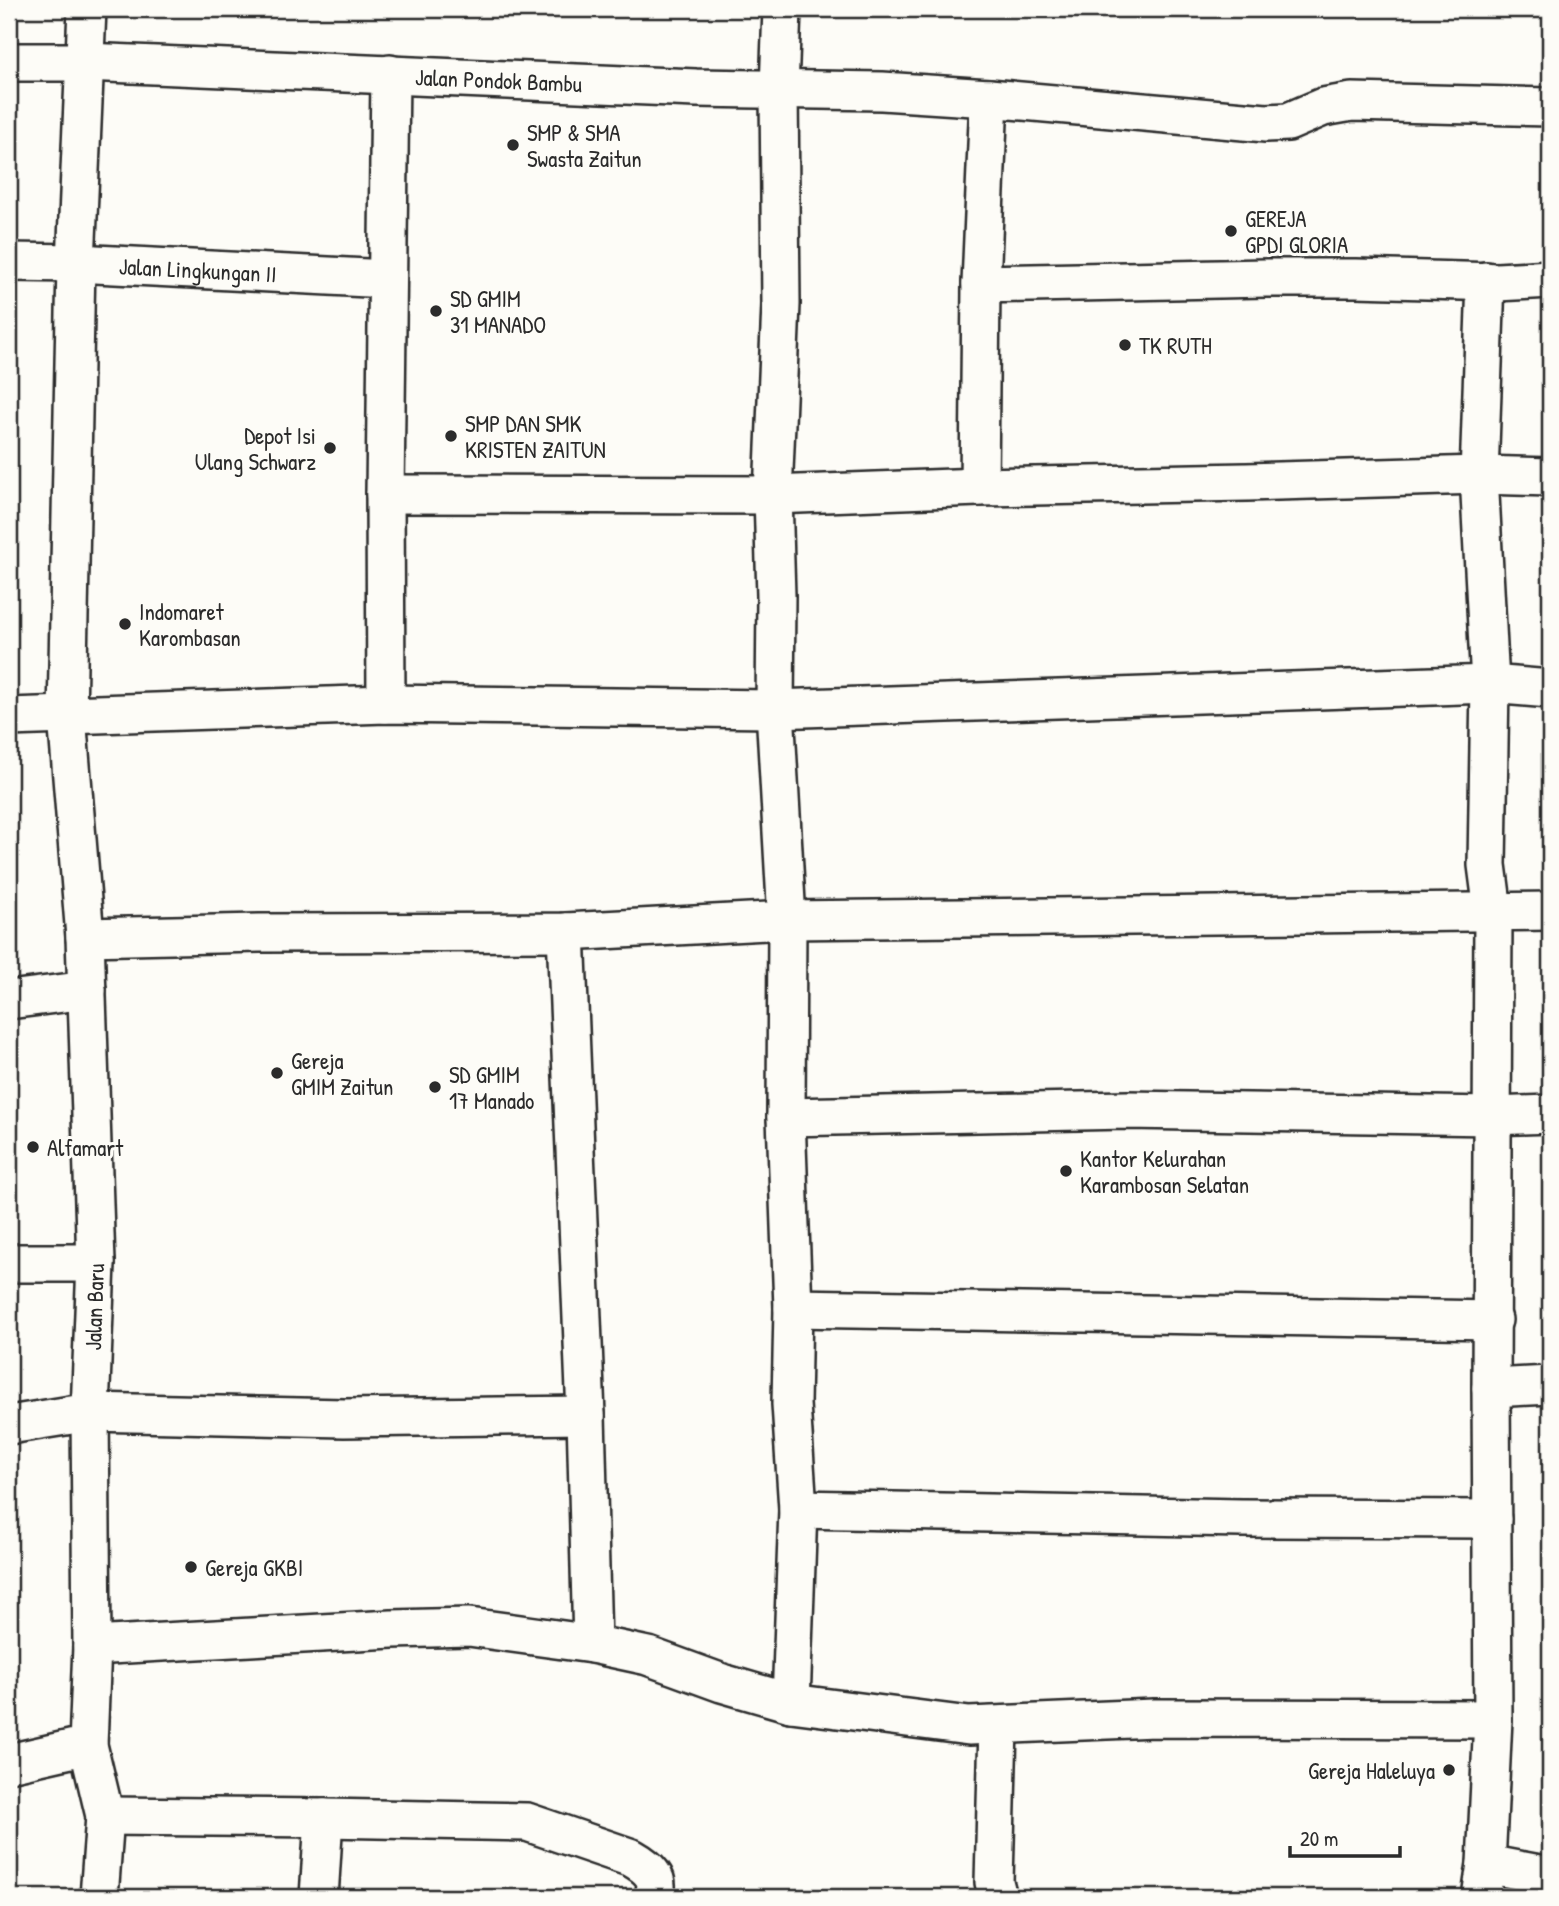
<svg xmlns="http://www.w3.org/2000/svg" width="1559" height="1906" font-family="'Patrick Hand',sans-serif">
<rect width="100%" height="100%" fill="#fdfcf7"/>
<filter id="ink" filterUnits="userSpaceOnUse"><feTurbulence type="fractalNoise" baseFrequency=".0143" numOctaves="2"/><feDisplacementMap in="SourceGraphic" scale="14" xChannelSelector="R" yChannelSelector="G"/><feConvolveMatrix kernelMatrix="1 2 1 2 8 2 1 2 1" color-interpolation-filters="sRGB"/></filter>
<g filter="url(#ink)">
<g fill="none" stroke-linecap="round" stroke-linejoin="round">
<!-- minor casing -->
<g stroke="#2b2b2b" stroke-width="42">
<g id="minor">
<polyline points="87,9 76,263 67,716 85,937 96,1263 90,1412 92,1646 88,1745 105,1816 99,1897"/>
<polyline points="782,9 779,89 781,304 773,495 776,596 775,709 787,920 786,1117 793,1308 791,1404 798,1509 791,1703"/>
<path id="s1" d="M 9,62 L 85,62 L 696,88 L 882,91 L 989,98 L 1266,123 L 1288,122 L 1323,107 L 1352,102 L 1550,107"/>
<polyline points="989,98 981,284 979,487 1247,482 1479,475 1550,477"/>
<path id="s2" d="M 9,262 L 76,263 L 387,279"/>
<polyline points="981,284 1266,278 1356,278 1497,282 1550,279"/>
<polyline points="385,494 773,495 979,487"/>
<polyline points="386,704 385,494 390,74"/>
<polyline points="9,717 386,704 775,709 1490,684 1550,689"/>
<polyline points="566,932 586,1415 592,1644"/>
<polyline points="85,937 260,933 566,932 787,920 1550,911"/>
<polyline points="9,1000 87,990"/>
<polyline points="786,1117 1127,1110 1492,1116 1550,1114"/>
<polyline points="9,1263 96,1263"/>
<polyline points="793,1308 1493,1320"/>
<polyline points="1491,1388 1550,1385"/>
<polyline points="9,1425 90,1412 344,1418 586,1415"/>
<polyline points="798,1509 1241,1518 1492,1519"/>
<polyline points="92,1646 392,1629 469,1627 592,1644 648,1656 722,1683 791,1703 969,1726 1154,1718 1493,1719"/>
<polyline points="9,1763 88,1745"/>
<path d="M 105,1816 L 324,1818 L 527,1822 L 632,1858 C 648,1867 662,1878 653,1897"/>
<polyline points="1486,1864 1550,1876"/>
<polyline points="319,1897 324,1818"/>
<polyline points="998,1897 994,1882 998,1726"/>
<polyline points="1481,1897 1486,1864 1493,1719 1491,1388 1493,911 1487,865 1490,684 1479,475 1486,281"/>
</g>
</g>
<!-- minor -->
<use href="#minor" stroke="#fdfcf7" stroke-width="37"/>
</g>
</g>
<!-- markers -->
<g fill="#2b2b2b" stroke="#fdfcf7" stroke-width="2.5">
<circle cx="513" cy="145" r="7"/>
<circle cx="1231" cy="231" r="7"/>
<circle cx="436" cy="311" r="7"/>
<circle cx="1125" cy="345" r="7"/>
<circle cx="451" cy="436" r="7"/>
<circle cx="330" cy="448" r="7"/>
<circle cx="125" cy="624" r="7"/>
<circle cx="277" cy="1073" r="7"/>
<circle cx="435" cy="1087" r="7"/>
<circle cx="33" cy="1147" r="7"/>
<circle cx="1066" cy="1171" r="7"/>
<circle cx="191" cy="1567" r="7"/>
<circle cx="1449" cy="1770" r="7"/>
</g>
<g text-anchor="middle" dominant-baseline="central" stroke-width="6" stroke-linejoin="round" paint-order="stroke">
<!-- street labels -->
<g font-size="23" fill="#2b2b2b" stroke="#fdfcf7">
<text stroke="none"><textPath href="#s1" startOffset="490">Jalan Pondok Bambu</textPath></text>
<text stroke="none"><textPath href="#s2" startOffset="189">Jalan Lingkungan II</textPath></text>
<text transform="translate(94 1307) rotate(-88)">Jalan Baru</text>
</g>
<!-- poi labels -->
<g font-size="23" fill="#2b2b2b" stroke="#fdfcf7" text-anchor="start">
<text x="527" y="132">SMP &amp; SMA<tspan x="527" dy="26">Swasta Zaitun</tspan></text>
<text x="1245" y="218">GEREJA<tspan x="1245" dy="26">GPDI GLORIA</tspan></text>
<text x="450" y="298">SD GMIM<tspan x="450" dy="26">31 MANADO</tspan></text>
<text x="1139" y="345">TK RUTH</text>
<text x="465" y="423">SMP DAN SMK<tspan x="465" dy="26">KRISTEN ZAITUN</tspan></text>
<text x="316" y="435" text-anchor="end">Depot Isi<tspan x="316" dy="26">Ulang Schwarz</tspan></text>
<text x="139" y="611">Indomaret<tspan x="139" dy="26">Karombasan</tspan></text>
<text x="291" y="1060">Gereja<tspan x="291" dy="26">GMIM Zaitun</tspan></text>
<text x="449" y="1074">SD GMIM<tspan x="449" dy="26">17 Manado</tspan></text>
<text x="47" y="1147">Alfamart</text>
<text x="1080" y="1158">Kantor Kelurahan<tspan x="1080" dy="26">Karambosan Selatan</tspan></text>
<text x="205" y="1567">Gereja GKBI</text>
<text x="1435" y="1770" text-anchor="end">Gereja Haleluya</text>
</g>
</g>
<!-- margin -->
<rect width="1559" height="1906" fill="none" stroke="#fdfcf7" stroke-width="35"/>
<rect x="18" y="18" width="1524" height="1871" fill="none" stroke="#2b2b2b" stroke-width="2.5" filter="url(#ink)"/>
<!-- scale -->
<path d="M1290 1846v10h110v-10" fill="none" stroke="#2b2b2b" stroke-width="3.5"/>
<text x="1300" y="1846" font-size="21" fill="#2b2b2b" stroke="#fdfcf7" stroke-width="5" paint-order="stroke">20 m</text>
</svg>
